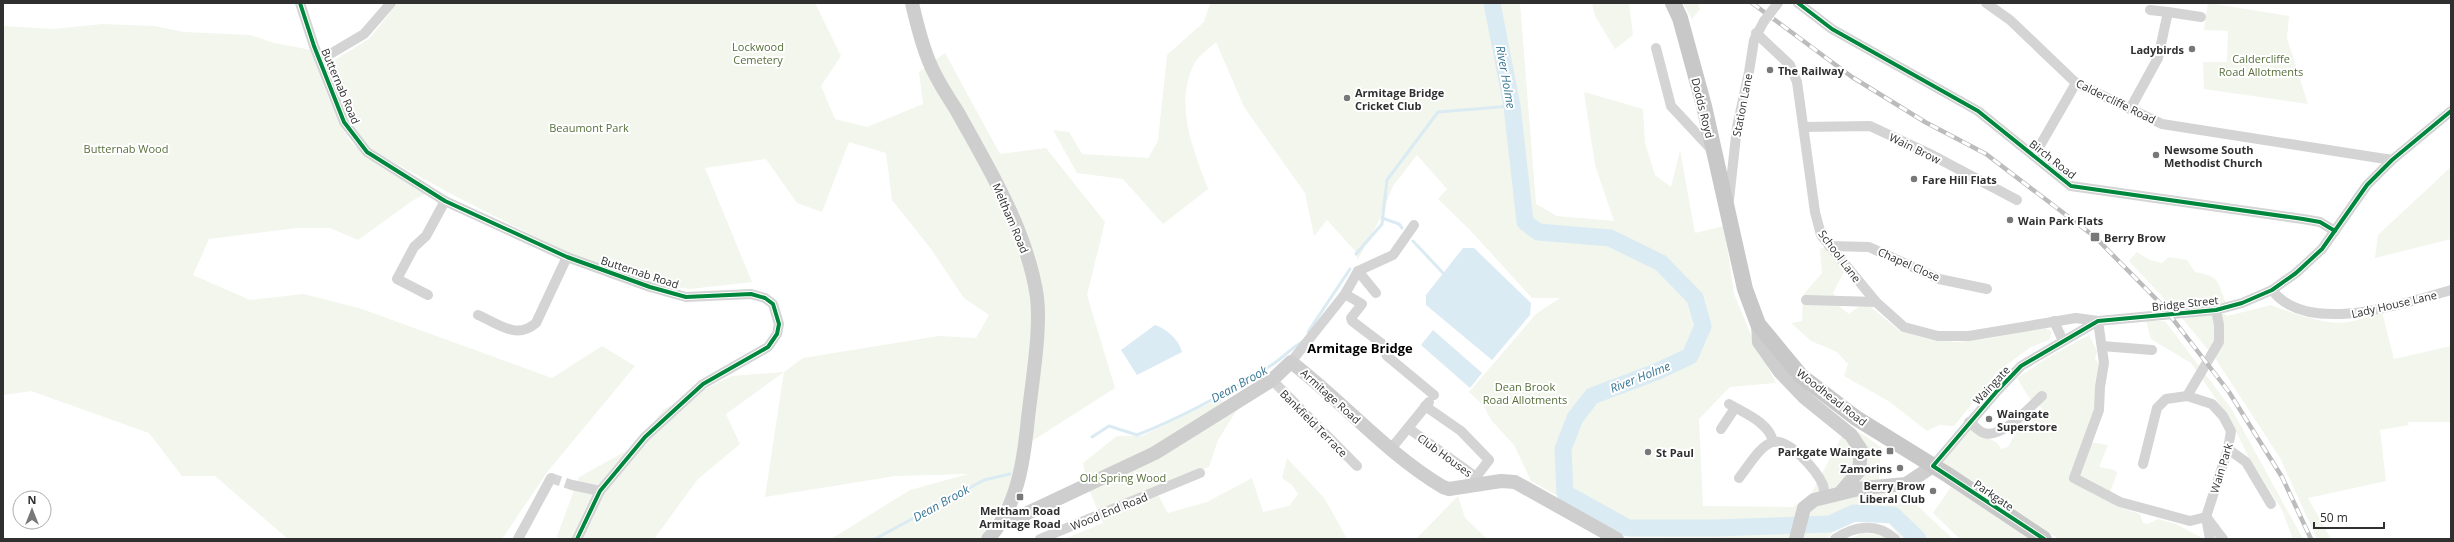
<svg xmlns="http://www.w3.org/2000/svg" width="2454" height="542" font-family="'Open Sans',sans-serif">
<rect width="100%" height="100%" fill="#fff"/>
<!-- green -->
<g fill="#f2f6ed">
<polygon points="398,3 815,3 841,56 821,86 835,119 867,127 923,104 919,72 945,53 1000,154 1046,148 1105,222 1087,295 1115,388 1018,450 1011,489 980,539 831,539 910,490 968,474 895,476 765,497 784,372 726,414 740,444 698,479 654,539 556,539 579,477 635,446 664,409 732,376 784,372 803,358 939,336 976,338 989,315 964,298 931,249 892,200 886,153 849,142 822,212 797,203 766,159 705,168 752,282 690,289 656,284 561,250 455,196 366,147 346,118 325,66 369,39"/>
<path d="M 1210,3 L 1520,3 L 1536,204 L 1557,216 L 1614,221 L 1595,165 L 1584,92 L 1643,109 L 1645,143 L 1655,175 L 1671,187 L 1680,150 L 1695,233 L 1724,226 L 1734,294 L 1751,335 L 1776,383 L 1730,387 L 1699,419 L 1703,506 L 1793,507 L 1811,494 L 1842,436 L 1859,432 L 1881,447 L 1878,493 L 1903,492 L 1953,539 L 1902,539 L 1888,522 C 1866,520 1841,519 1827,539 L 1632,537 L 1531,481 L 1514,445 L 1491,420 L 1484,406 L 1469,392 L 1536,314 L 1560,298 L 1532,298 L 1469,229 L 1438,199 L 1447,189 L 1417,155 L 1393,186 L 1378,223 L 1358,259 L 1355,251 L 1327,220 L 1314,236 L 1305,193 L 1244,107 L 1216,42 C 1210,48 1198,56 1194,64 C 1174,106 1193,149 1208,189 L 1163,224 L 1123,179 L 1077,173 L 1053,130 L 1069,132 L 1082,154 L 1148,158 L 1158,141 L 1167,55 L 1204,22 Z"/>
<polygon points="1592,3 1629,3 1633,35 1615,49 1595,16"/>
<polygon points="1683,3 1698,3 1700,9 1692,19"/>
<polygon points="2208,3 2289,16 2287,38 2308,104 2204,89 2203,62 2227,62 2228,31 2204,30"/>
<path d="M 102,24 L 154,26 L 184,32 L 250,35 L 274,43 L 311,50 C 321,75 337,129 355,146 C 376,165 403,179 427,193 L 412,201 L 358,240 L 330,228 L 296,228 L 209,239 L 193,275 L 250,300 L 304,294 L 362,309 L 552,378 L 602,346 L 635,366 L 548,471 L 502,539 L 288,539 L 215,476 L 182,476 L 149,433 L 31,391 L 3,395 L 3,26 L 54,29 Z"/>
<polygon points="2451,167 2451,239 2375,258 2378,235"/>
<polygon points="1827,246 1844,272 1833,293 1841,308 1849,314 1858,307 1867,304 1900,331 1944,341 1959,342 1985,339 2045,328 2052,332 2049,340 2031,347 1998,371 1954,426 1940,425 1927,431 1890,402 1844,376 1848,364 1837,352 1811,341 1791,323 1802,321 1803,295 1822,273 1820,249"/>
<path d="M 2137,252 L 2150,260 L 2162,263 L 2169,257 L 2187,260 L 2195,272 C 2221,277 2217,281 2226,303 L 2174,309 L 2129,261 Z"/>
<path d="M 2271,305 C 2292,313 2327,326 2349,322 C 2360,320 2371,315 2382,312 L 2394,359 L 2451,346 L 2451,422 L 2408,422 L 2409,425 L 2380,430 L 2386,481 L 2308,498 L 2331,539 L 2317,539 L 2280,458 L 2217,361 L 2182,318 L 2224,314 L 2227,316 Z"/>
<polygon points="2146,321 2165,321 2231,408 2303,539 2293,539 2282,510 2249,458 2230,419 2191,363 2151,339"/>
<polygon points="2089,335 2097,351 2095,359 2100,364 2096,407 2084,441 2108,445 2099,467 2115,470 2117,473 2109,495 2114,505 2140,514 2143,523 2148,524 2158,519 2176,524 2204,539 2059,539 1941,464 1964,434 1972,428 1997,443 2001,449 2008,447 2022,422 2039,413 2042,408 2030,399 2017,378 2047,358"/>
<polygon points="1218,399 1238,408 1218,440 1209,467 1165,484 1157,493 1168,513 1207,502 1252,478 1263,512 1289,506 1298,494 1292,485 1282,478 1287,458 1325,499 1347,539 1064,539 1103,523 1088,487 1083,463 1117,436 1142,436"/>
<polygon points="1951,487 2022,533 2030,539 1960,539 1933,513"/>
<polygon points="1458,496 1465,518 1487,539 1416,539"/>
<polygon points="1862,533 1882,534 1886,539 1850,539"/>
</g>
<!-- water -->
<g fill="#daebf3">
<polygon points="1463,248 1474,248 1531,303 1530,315 1492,360 1426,305 1426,295"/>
<path d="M 1155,325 C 1167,329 1179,340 1182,352 L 1137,375 L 1121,350 Z"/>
<polygon points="1433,330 1482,373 1470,388 1421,345"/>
</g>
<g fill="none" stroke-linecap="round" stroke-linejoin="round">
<!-- stream -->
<g stroke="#daebf3" stroke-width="3">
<polyline points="1382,218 1399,224 1402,228"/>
<polyline points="1413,241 1443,273"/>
<polyline points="1356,254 1382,224 1387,180 1438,112 1512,106"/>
<polyline points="1308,332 1350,269"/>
<path d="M 1092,437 L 1109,426 L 1137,435 C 1183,417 1228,392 1270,366 C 1282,359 1290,349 1302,342"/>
<polyline points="875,539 984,480 1010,474"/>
</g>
<!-- river -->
<polyline stroke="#daebf3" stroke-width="17" points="1492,3 1512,106 1525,222 1538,232 1610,238 1661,263 1695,298 1703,326 1690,356 1656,372 1592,396 1575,418 1563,449 1565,493 1628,528 1717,528 1830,524 1854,513 1893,515 1918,539"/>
<!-- street-tunnel -->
<polyline stroke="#d6d6d6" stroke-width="10" stroke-dasharray="10 5" stroke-linecap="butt" points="551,478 572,485"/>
<!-- street -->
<g stroke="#d4d4d4" stroke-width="10">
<polyline points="300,3 314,46 344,122 367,152 445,201 567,257 650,287 686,297 751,294 765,298 773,304 779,324 777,334 768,347 703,384 645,437 600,491 577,539"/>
<polyline points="1798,3 1832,29 1978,111 2071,186 2303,219 2320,222 2335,231"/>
<polyline points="1986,3 2010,20 2076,83 2162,124 2392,160"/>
<polyline points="2150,10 2168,12"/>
<polyline points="1756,33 1790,65 1797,82 1815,212 1821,235 1876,302 1904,327 1938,336 1969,336 2076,318 2098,321"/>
<polyline points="1656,48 1671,106 1712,150"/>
<polyline points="320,60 364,34 391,3"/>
<polyline points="2130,109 2158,58 2168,12 2201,17"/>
<polyline points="1804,127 1870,126 1928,153 2017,200"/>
<polyline points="2034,156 2076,83"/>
<polyline points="1729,200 1737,127 1749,72 1754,40 1764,21"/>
<polyline points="1829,246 1869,247 1939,279 1987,289"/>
<polyline points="1358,271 1376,293"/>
<path d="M 2272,290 C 2307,337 2405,303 2451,290"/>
<polyline points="1345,294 1362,304 1351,318 1352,321 1381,343 1387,356 1434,395"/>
<polyline points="428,295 397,279 414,247 426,236 445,201"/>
<polyline points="1806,300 1876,302"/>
<path d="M 478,315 C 499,324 516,340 536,323 L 567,257"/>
<polyline points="2054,321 2063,341"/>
<polyline points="2098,321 2104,363 2100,387 2099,410 2074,478 2120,502 2190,521 2206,517"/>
<polyline points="2102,346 2152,350"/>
<polyline points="1291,362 1345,294 1358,271 1393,255 1414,225"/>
<polyline points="1272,380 1357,466"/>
<polyline points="2187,396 2219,342 2219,325 2216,310"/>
<path d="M 1729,404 C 1744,413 1770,423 1773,442"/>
<polyline points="1425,406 1461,431 1489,460 1476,477"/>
<path d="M 1969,422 C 1974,425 1979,432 1984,433 C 2002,439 2030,407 2042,396"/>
<polyline points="1408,428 1476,477 1476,483"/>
<polyline points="1721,429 1735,408"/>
<polyline points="2228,449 2246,462 2271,504"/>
<polyline points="1390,450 1429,402"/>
<polyline points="2143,464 2157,408 2166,399 2187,396 2212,404 2223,416 2231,431 2228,449 2206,517 2210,539"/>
<polyline points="1933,466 1997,391 2021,366 2098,321 2216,310 2242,303 2272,290 2296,273 2322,249 2367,185 2392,160 2451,111"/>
<path d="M 1739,478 C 1748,467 1760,445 1773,442 C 1789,438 1817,471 1823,485 C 1824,488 1824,493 1825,497"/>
<polyline points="572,485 600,491"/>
<polyline points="2207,518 2223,539"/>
<polyline points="518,539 551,478"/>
<polyline points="1040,539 1200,473"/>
<path d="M 1835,539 C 1854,526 1877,522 1895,539"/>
</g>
<!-- secondary -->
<g stroke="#cecece" stroke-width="14">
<path d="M 912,3 C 917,25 922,46 931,66 C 938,82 948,97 957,111 C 989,169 1027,230 1037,297 C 1041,330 1032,383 1028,418 C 1024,459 1018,507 988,539"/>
<polyline points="1758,324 1759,342 1780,372 1804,397 1851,435 1861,450 1859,471 1841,492"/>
<path d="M 1004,517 L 1019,517 L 1155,453 L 1272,380 L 1291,362 C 1343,402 1386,453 1443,487 L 1449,489 L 1501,481 L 1515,482 L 1617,539"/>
<polyline points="1796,539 1804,508 1814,500 1863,488 1906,484 1933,466"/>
</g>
<!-- primary -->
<polyline stroke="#c8c8c8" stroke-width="16" points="1673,3 1680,18 1704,106 1745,289 1758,324 1801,376 1856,418 1948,475 2044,539"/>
<!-- rail casing -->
<g stroke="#bcbcbc" stroke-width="4.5">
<polyline id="rail" points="1752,3 1852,77 1925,122 1986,154 2095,237 2162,305 2229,392 2282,477 2311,539"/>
</g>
<!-- rail -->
<use href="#rail" stroke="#fff" stroke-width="3" stroke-dasharray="9" stroke-linecap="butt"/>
<!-- street-bridge -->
<polyline stroke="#d4d4d4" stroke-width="10" points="1764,21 1778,3"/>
<!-- cycleway casing -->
<g stroke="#fff" stroke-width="6">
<g id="cycleway">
<polyline points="300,3 314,46 344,122 367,152 445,201 567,257 650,287 686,297 751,294 765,298 773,304 779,324 777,334 768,347 703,384 645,437 600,491 577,539"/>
<polyline points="1798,3 1832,29 1978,111 2071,186 2303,219 2320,222 2335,231"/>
<polyline points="2044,539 1933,466 1997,391 2021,366 2098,321 2216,310 2242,303 2272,290 2296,273 2322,249 2367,185 2392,160 2451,111"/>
</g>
</g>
<!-- cycleway -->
<use href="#cycleway" stroke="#00873e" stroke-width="4"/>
</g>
<!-- markers -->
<g fill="#787878" stroke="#fff" stroke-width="1.5">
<circle cx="2192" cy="49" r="4"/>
<circle cx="1770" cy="70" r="4"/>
<circle cx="1347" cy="98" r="4"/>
<circle cx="2156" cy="155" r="4"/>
<circle cx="1914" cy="179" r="4"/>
<circle cx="2010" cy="220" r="4"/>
<rect x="2090" y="232" width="10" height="10" rx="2"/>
<circle cx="1989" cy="419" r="4"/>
<rect x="1886" y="447" width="8" height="8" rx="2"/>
<circle cx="1648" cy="452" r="4"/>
<circle cx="1900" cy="468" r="4"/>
<circle cx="1933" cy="491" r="4"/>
<rect x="1016" y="493" width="8" height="8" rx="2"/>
</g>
<g text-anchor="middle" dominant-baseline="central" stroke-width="4" stroke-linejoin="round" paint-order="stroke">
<!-- park labels -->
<g font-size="11" fill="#576f3b" stroke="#fff">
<text x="758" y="46">Lockwood<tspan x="758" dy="13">Cemetery</tspan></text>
<text x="2261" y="58">Caldercliffe<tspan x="2261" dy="13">Road Allotments</tspan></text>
<text x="589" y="127">Beaumont Park</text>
<text x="126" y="148">Butternab Wood</text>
<text x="1525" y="386">Dean Brook<tspan x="1525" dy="13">Road Allotments</tspan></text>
<text x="1123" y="477">Old Spring Wood</text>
</g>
<!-- poi labels -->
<g font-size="11" font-weight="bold" fill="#303030" stroke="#fff" text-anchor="start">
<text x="2184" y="49" text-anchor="end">Ladybirds</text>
<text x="1778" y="70">The Railway</text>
<text x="1355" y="92">Armitage Bridge<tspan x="1355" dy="13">Cricket Club</tspan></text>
<text x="2164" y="149">Newsome South<tspan x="2164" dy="13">Methodist Church</tspan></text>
<text x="1922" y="179">Fare Hill Flats</text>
<text x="2018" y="220">Wain Park Flats</text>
<text x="2104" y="237">Berry Brow</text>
<text x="1997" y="413">Waingate<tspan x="1997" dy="13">Superstore</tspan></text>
<text x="1882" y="451" text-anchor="end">Parkgate Waingate</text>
<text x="1656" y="452">St Paul</text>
<text x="1892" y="468" text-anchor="end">Zamorins</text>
<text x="1925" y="485" text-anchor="end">Berry Brow<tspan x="1925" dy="13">Liberal Club</tspan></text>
<text x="1020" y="510" text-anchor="middle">Meltham Road<tspan x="1020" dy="13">Armitage Road</tspan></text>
</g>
<!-- street labels -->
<g font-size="11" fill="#303030" stroke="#fff">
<text transform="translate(341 86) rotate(67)">Butternab Road</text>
<text transform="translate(2116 101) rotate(26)">Caldercliffe Road</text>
<text transform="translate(1742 105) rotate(-79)">Station Lane</text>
<text transform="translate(1703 108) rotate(76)">Dodds Royd</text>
<text transform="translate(1915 148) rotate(26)">Wain Brow</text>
<text transform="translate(2053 159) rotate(38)">Birch Road</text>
<text transform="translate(1011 218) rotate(67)">Meltham Road</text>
<text transform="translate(1840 256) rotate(53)">School Lane</text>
<text transform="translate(1909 264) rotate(24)">Chapel Close</text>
<text transform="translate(640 272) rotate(18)">Butternab Road</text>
<text transform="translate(2185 303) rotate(-6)">Bridge Street</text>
<text transform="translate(2394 304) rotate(-13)">Lady House Lane</text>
<text transform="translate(1991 385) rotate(-47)">Waingate</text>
<text transform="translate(1331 396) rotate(42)">Armitage Road</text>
<text transform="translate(1832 397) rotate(38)">Woodhead Road</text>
<text transform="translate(1314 423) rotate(45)">Bankfield Terrace</text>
<text transform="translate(1445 455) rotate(36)">Club Houses</text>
<text transform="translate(2221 468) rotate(-73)">Wain Park</text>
<text transform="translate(1994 495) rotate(34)">Parkgate</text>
<text transform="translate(1109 511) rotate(-22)">Wood End Road</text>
</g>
<!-- water labels -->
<g font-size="12" font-style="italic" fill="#3a7997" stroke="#fff">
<text transform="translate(1506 77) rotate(80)">River Holme</text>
<text transform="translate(1640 377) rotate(-22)">River Holme</text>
<text transform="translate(1239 384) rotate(-29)">Dean Brook</text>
<text transform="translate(941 503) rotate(-29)">Dean Brook</text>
</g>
<!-- quarter labels -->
<g font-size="13" font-weight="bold" fill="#000" stroke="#fff">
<text x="1360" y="348">Armitage Bridge</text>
</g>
</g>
<!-- border -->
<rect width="2454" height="542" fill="none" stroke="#303030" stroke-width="8"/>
<!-- north arrow -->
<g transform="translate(32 510)"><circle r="19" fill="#ffffff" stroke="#acacac"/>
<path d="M0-3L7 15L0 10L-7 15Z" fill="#787878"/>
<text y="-6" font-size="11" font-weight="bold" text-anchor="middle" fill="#303030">N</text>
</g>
<!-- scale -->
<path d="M2314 522v6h70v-6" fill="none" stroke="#303030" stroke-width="2"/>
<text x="2320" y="522" font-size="12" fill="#303030" stroke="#ffffff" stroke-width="3" paint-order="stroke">50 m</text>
</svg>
